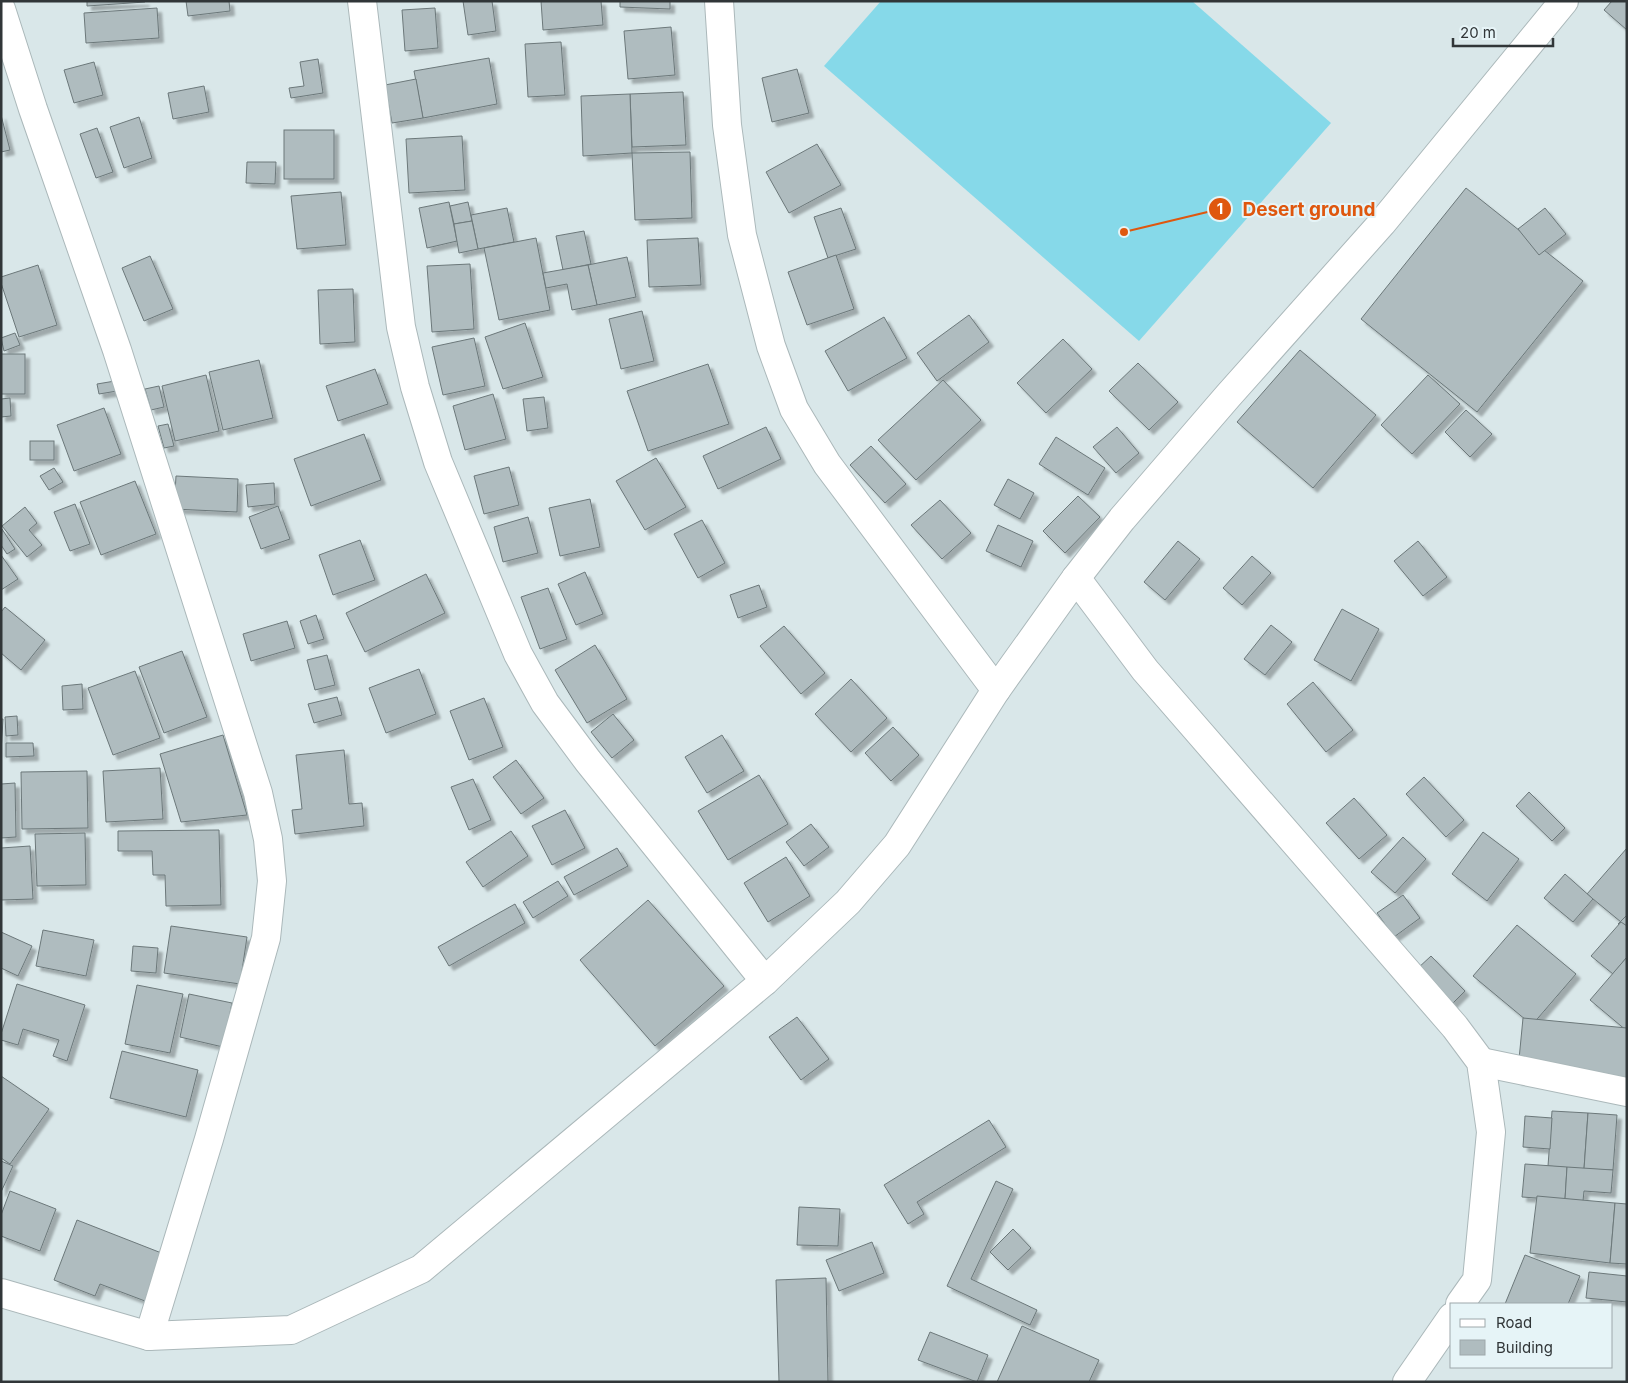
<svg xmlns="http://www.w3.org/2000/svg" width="1628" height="1383" font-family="Inter,sans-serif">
<defs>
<filter id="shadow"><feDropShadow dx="4.5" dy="4.5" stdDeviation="1" flood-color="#0004"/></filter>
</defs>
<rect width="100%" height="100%" fill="#d9e7e9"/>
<!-- pitch -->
<polygon fill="#86d9e9" points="881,1 1192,1 1331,123 1139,341 824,66"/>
<!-- building -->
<g fill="#afbcbf" stroke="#6c787a" filter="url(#shadow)">
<polygon points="87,1 145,1 145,2 87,6"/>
<polygon points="186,1 229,1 230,11 188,16"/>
<polygon points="463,1 492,1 496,31 468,35"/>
<polygon points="541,1 601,1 603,25 543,30"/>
<polygon points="620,1 670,1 670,9 620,7"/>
<polygon points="1612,1 1627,1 1627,30 1604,10"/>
<polygon points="157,8 159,38 86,43 84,13"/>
<polygon points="435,8 438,48 405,51 402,10"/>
<polygon points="671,27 675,75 628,79 624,31"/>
<polygon points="561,42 565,95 528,97 525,44"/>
<polygon points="489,58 497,104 423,118 414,71"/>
<polygon points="318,59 323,93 291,98 289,88 304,86 300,62"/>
<polygon points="94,62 103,95 74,103 64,70"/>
<polygon points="797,69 809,113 772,122 762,78"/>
<polygon points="416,79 423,118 392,123 385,85"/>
<polygon points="204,86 209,112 173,119 168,93"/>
<polygon points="683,92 686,145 632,147 630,94"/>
<polygon points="630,94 632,153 583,156 581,96"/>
<polygon points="1,115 10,150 1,152"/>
<polygon points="139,117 152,158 124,168 110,127"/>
<polygon points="97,128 113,172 96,178 80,134"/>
<rect x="284" y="130" width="50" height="49"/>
<polygon points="462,136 465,190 409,193 406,139"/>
<polygon points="817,144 841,185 789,213 766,172"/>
<polygon points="690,152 692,218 635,220 632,153"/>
<polygon points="247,162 276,162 275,184 246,183"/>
<polygon points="1466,188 1583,281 1477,412 1361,319"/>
<polygon points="341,192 346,245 297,249 291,196"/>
<polygon points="449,202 457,241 427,248 419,208"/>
<polygon points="468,202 472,221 454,224 450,206"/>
<polygon points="507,208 514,242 478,249 471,215"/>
<polygon points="841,208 856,249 828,258 814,217"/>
<polygon points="1545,208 1566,234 1539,255 1518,229"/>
<polygon points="472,221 478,249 459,253 454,224"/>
<polygon points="584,231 591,264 563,270 556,236"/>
<polygon points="536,238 550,310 499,320 484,248"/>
<polygon points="698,238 701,285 649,287 647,240"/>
<polygon points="836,255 854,309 807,325 788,272"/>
<polygon points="150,256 173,309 144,321 122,268"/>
<polygon points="627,257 636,297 597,305 588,265"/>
<polygon points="470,264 474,329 432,332 427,266"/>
<polygon points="38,265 57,325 19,337 1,283 1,277"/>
<polygon points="588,265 597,305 572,310 567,284 546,288 543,273"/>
<polygon points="353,289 355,342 320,344 318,290"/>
<polygon points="642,311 654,361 621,369 609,319"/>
<polygon points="969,315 989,342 937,381 917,353"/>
<polygon points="884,317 907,358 848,391 825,351"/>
<polygon points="525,323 543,377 503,389 485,337"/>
<polygon points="15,333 20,345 4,351 1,338"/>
<polygon points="474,338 485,386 443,395 432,347"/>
<polygon points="1063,339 1092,369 1046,413 1017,383"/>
<polygon points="1300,350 1376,415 1313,488 1237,422"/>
<rect x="1" y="354" width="24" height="40"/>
<polygon points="259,360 273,418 223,430 209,372"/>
<polygon points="1138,363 1178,402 1149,430 1109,391"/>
<polygon points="708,364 729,424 648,451 627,391"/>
<polygon points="375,369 388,404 338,421 326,386"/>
<polygon points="206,375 219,431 175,441 162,386"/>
<polygon points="1428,375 1460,404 1412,454 1381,425"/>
<polygon points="943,380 981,420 916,480 878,440"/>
<polygon points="115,381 117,391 99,394 97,384"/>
<polygon points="159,386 164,407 151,410 145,389"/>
<polygon points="493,394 506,439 465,450 453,406"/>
<polygon points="544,397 548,428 527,431 523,399"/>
<polygon points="10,398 11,416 1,417 1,399"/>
<polygon points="104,408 121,454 74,471 57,425"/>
<polygon points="1466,410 1492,434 1470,457 1445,432"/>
<polygon points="168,424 174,446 164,448 158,426"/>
<polygon points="766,427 781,459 718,489 703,456"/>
<polygon points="1117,427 1139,453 1116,473 1093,447"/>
<polygon points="364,434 381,480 311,506 294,459"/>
<polygon points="1056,437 1105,468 1088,495 1039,464"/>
<rect x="30" y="441" width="24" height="19"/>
<polygon points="871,446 906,484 885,503 850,465"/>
<polygon points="656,458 686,507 645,530 616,481"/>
<polygon points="509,467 519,505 484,514 474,476"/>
<polygon points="54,468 63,482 49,490 40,476"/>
<polygon points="176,476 238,479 237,512 174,509"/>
<polygon points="1008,479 1034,493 1020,519 994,505"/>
<polygon points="135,481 156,534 101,555 80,502"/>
<polygon points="274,483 275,504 248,507 246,485"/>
<polygon points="1078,496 1100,517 1065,553 1043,531"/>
<polygon points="590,499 600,547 560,556 549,508"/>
<polygon points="940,500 971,533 942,559 911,525"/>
<polygon points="75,504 90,544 70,551 54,512"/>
<polygon points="278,506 290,539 261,549 249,517"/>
<polygon points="25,507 37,523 29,530 42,545 27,557 2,526"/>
<polygon points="528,517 538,553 503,562 494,527"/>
<polygon points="702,520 725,563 698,578 674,534"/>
<polygon points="998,525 1033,541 1021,567 986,551"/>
<polygon points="2,529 15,549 7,554 1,545"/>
<polygon points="360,540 375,580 333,595 319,555"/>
<polygon points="1178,541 1200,559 1165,600 1144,582"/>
<polygon points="1418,541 1447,577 1423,596 1394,561"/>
<polygon points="1,555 18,579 1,590"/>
<polygon points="1252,556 1271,573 1242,605 1223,588"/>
<polygon points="585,572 603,614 576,625 558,584"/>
<polygon points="426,574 445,613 365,652 346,613"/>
<polygon points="759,585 767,607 738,618 730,595"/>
<polygon points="548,588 567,639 540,649 521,597"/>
<polygon points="5,607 45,640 21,670 1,653 1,612"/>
<polygon points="1342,609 1379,629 1351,681 1314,660"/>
<polygon points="316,615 324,639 308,644 300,621"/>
<polygon points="287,621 295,648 251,661 243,634"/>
<polygon points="1271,625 1292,642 1265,675 1244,659"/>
<polygon points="784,626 825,673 801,694 760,646"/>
<polygon points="595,645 627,699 587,723 555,670"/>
<polygon points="182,651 207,717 164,733 139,667"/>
<polygon points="327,655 335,685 315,690 307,660"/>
<polygon points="419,669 436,714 386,733 369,688"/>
<polygon points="135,671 160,738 113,755 88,688"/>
<polygon points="851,679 887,718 851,752 815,714"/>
<polygon points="1313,682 1353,730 1326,752 1287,704"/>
<polygon points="82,684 83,709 63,710 62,686"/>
<polygon points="337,697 342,715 314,723 308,704"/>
<polygon points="484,698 503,747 469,760 450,711"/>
<polygon points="613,714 634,740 612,758 591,732"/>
<polygon points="17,716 18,735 6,736 5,717"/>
<polygon points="1,719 3,719 1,753"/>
<polygon points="893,727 919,755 891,781 865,753"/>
<polygon points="223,735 247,815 181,822 160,754"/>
<polygon points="722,735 744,771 707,793 685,757"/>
<polygon points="6,743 33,743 34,756 6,757"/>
<polygon points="344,750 349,804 362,803 364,826 295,834 292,810 302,809 296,755"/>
<polygon points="516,760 544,798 521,814 493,777"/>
<polygon points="160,768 163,819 106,822 103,771"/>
<polygon points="87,771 88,828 22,829 21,772"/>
<polygon points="759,775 788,824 728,860 698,811"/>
<polygon points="1424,777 1464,820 1446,837 1406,794"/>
<polygon points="473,779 491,820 469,830 451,787"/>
<polygon points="15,783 16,837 1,838 1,784"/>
<polygon points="1529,792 1565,828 1552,841 1516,806"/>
<polygon points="1354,798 1387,835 1359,859 1326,823"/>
<polygon points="565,810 585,848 552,865 532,826"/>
<polygon points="811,824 829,847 804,866 786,842"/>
<polygon points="219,830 221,905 166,906 165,875 153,875 152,851 118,851 118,831"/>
<polygon points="511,831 528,856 483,887 466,862"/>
<polygon points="1483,832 1519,859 1487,901 1452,874"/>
<polygon points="85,833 86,885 37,886 35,834"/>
<polygon points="1403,837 1426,859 1395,893 1371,872"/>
<polygon points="30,846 33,899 1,900 1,848"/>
<polygon points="617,848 628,866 574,895 564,877"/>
<polygon points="1627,848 1627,915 1621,922 1587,894"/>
<polygon points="786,857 810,896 768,922 744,883"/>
<polygon points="1565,874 1593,899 1573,922 1544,898"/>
<polygon points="558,881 568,896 533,918 523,902"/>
<polygon points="1403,895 1420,918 1394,937 1377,913"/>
<polygon points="648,900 724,986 655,1046 580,960"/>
<polygon points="515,904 525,923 449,966 438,947"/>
<polygon points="1627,915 1627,931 1618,924"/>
<polygon points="1621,922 1627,926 1627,957 1613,974 1591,956"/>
<polygon points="1517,925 1576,974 1532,1025 1473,976"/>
<polygon points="171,926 247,937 240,984 164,973"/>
<polygon points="43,930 94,940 86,976 36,966"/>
<polygon points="1,932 32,946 18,976 1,968"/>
<polygon points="133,946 158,948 156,973 131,971"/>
<polygon points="1431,956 1465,991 1451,1005 1417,969"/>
<polygon points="1627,957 1627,1031 1590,1000"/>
<polygon points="17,984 85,1005 67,1061 53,1056 59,1040 23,1029 18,1045 1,1040 1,1034"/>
<polygon points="137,985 183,994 170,1053 125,1044"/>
<polygon points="189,994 232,1003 223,1047 180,1037"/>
<polygon points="797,1017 829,1059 801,1080 769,1037"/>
<polygon points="1523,1018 1627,1028 1627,1090 1517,1080"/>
<polygon points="122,1051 198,1070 186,1117 110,1098"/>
<polygon points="1,1076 49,1109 10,1164 1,1158"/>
<polygon points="1552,1111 1588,1113 1584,1169 1548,1166"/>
<polygon points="1588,1113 1617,1115 1613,1170 1584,1169"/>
<polygon points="1525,1116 1552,1118 1550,1149 1523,1147"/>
<polygon points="989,1120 1006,1147 917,1202 924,1214 908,1224 884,1185"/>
<polygon points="1,1161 13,1166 1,1192"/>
<polygon points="1525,1164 1567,1167 1565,1200 1522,1197"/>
<polygon points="1567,1167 1613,1170 1611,1193 1584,1191 1583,1201 1565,1199"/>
<polygon points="996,1181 1013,1189 971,1279 1037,1310 1030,1325 947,1286"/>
<polygon points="10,1191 56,1209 40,1251 1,1236 1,1215"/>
<polygon points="1537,1196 1615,1203 1610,1263 1530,1253"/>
<polygon points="1615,1203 1627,1204 1627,1264 1610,1263"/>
<polygon points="799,1207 840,1209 838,1246 797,1245"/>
<polygon points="77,1220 164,1254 145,1301 100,1284 95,1296 54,1280"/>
<polygon points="1013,1229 1031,1248 1008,1270 990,1252"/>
<polygon points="872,1242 884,1273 839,1291 826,1260"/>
<polygon points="1525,1255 1580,1276 1568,1304 1505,1304"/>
<polygon points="1589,1272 1627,1276 1627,1302 1586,1298"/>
<polygon points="826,1278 828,1382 779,1382 776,1280"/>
<polygon points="1022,1326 1099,1360 1089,1382 997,1382"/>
<polygon points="930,1332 988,1355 977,1382 918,1360"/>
</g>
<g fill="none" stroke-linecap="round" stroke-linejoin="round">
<!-- minor casing -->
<g stroke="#abb8ba" stroke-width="30">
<g id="minor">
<polyline points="362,1 401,327 415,387 438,462 518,654 545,703 588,761 765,981"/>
<polyline points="719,1 727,125 742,235 771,346 794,409 827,464 996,690"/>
<polyline points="1,9 33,109 117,350 258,793 268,839 272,881 266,938 209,1139 149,1336"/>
<polyline points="1076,578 1145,670 1455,1027 1481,1062 1491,1132 1477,1280 1460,1304"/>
<polyline points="1481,1062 1627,1092"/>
<polyline points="1,1293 149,1336 291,1330 421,1269 765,981 848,902 897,845 996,690 1076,578 1122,519 1228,396 1382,223 1564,1"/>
<polyline points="1407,1382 1452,1317"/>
</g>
</g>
<!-- minor -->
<use href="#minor" stroke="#fff" stroke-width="28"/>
</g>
<!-- callouts -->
<path fill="none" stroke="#df570e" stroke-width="2" d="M1124 232L1220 209"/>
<g fill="#df570e" stroke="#e6f4f7" stroke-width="2">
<circle cx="1124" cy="232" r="5"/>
<circle cx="1220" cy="209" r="12"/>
</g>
<g font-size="15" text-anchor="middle" font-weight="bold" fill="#fff">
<text x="1220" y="214">1</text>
</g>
<g font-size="19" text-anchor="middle" font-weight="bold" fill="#df570e" stroke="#e6f4f7" stroke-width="4" stroke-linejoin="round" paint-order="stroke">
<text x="1309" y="216">Desert ground</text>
</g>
<!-- border -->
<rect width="1628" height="1383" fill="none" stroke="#313638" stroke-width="5"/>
<!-- legend -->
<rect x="1450" y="1303" width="162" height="65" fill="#e6f4f7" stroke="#9ea8ab"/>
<rect x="1460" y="1319" width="25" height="8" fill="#ffffff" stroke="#9ea8ab"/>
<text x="1496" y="1328" font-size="15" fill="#313638">Road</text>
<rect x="1460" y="1340" width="25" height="15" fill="#afbcbf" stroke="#9ea8ab"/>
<text x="1496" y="1353" font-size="15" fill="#313638">Building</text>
<!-- scale -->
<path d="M1453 38v8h100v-8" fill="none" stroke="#313638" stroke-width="2.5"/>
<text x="1460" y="38" font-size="15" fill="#313638" stroke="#e6f4f7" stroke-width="4" paint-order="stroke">20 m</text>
</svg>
